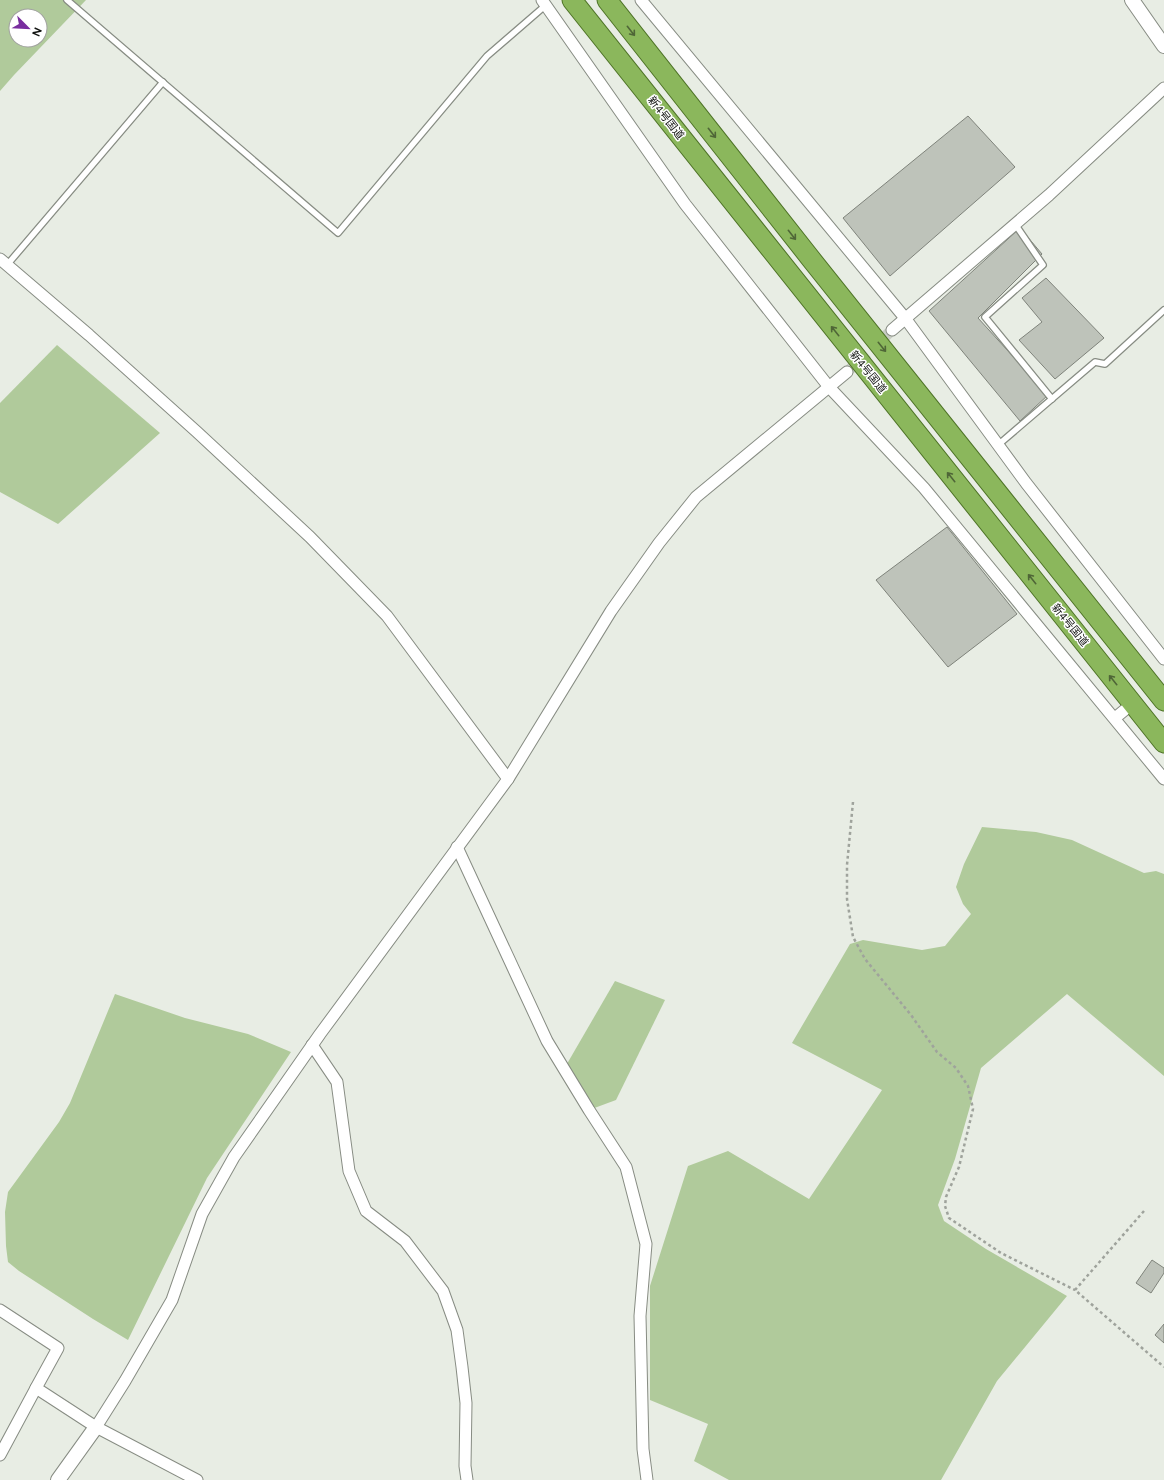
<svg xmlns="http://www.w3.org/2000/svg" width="1164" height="1480" font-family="Figtree,'Noto Sans JP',sans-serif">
<rect width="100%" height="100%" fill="#e8ede4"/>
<!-- green -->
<g fill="#b0ca9b" fill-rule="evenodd">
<path d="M 0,0 L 86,0 L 14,75 L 0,91 ZM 16,16 L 40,16 L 40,40 L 16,40 Z"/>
<polygon points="57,345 160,433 58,524 0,492 0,403"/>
<polygon points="982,827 1036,832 1072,840 1144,873 1156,871 1164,874 1164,1076 1067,994 981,1068 955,1159 938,1205 944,1221 986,1249 1067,1296 997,1381 941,1480 729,1480 694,1461 708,1424 650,1400 650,1286 688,1166 728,1151 809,1199 882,1090 792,1043 850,944 863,940 922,950 945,946 971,914 963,904 956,887 964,864"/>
<polygon points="615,981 665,1000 616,1100 589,1110 564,1069"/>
<polygon points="115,994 185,1018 248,1034 291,1052 207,1178 128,1340 93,1319 19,1271 8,1262 6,1246 5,1212 8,1192 59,1122 70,1103"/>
</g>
<!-- building -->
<g fill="#bec3ba" stroke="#7f837b">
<polygon points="968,116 1015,167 890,276 843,218"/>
<polygon points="1020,228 1042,254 978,318 1048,395 1020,421 929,311"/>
<polygon points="1046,278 1104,338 1055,379 1019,340 1042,322 1022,298"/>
<polygon points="947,527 1017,614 948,667 876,580"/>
<polygon points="1152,1260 1164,1268 1164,1273 1151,1293 1136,1283"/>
<polygon points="1164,1324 1164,1343 1155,1335"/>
</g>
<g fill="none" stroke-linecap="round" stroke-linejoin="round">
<!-- minor-tunnel -->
<polyline stroke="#c8cdc4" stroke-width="11" stroke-dasharray="11 5.5" stroke-linecap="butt" points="847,372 892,330"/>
<!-- service casing -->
<g stroke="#878c83" stroke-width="8">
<g id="service">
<polyline points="67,0 338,233 487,56 546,5"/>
<polyline points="1015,224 1043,265 985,317 1052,399"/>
<polyline points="7,265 163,82"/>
<polyline points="998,445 1095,362 1105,364 1164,310"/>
</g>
</g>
<!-- minor casing -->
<g stroke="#878c83" stroke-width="13">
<g id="minor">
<polyline points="542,0 685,204 829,387 924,488 1164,779"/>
<polyline points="641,0 905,318 1026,483 1164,659"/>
<polyline points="0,259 89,335 197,432 310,537 387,616 508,779"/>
<polyline points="892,330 1049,195 1164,88"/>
<polyline points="1115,718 1132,704"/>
<polyline points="457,847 547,1041 589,1110 626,1167 646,1244 640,1316 643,1449 647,1480"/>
<polyline points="312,1045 337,1082 349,1171 366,1211 405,1241 443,1291 457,1330 462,1367 466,1403 465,1466 467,1480"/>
<polyline points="0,1310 58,1348 36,1388 96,1427 197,1480"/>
<polyline points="96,1427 125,1381 172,1300 202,1214 234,1157 320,1034 508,779 611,611 659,543 696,497 847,372"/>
<polyline points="0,1455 36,1388"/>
</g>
</g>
<!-- tertiary casing -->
<g stroke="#878c83" stroke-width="16">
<g id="tertiary">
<polyline points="1132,0 1164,46"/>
<polyline points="58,1480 96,1427"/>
</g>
</g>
<!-- trunk casing -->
<g stroke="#4e7327" stroke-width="21">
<g id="trunk">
<polyline points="572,0 1164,743"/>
<polyline points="607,0 811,259 1164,701"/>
</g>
</g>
<!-- path -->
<g stroke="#9fa39c" stroke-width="2.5" stroke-dasharray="3 3" stroke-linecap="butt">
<polyline points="853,802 847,865 847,899 853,937 865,959 911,1015 937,1052 956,1068 968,1086 973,1109 959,1167 946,1197 945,1206 949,1218 1001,1253 1075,1290"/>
<polyline points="1144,1211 1075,1290 1164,1367"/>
</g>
<!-- service -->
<use href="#service" stroke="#fff" stroke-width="5.5"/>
<!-- minor -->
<use href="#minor" stroke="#fff" stroke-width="11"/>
<!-- tertiary -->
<use href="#tertiary" stroke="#fff" stroke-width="14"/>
<!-- trunk -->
<use href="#trunk" stroke="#8bb75c" stroke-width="19"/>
</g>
<!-- one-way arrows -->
<defs><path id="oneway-shaft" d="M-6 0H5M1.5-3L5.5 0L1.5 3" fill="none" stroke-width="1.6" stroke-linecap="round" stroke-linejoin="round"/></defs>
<g stroke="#4f6637">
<use href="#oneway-shaft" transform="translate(631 31) rotate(52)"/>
<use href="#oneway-shaft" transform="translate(712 133) rotate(52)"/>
<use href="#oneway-shaft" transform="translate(792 235) rotate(52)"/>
<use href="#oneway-shaft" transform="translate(835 331) rotate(-129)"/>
<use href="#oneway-shaft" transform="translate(882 347) rotate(51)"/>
<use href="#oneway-shaft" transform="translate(951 477) rotate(-129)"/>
<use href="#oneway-shaft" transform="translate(1032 579) rotate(-129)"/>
<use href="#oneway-shaft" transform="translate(1113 680) rotate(-129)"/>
</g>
<g text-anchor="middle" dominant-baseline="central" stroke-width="3" stroke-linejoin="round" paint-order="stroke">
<!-- street labels -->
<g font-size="11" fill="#131512" stroke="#fff">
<text transform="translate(666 118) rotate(52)">新4号国道</text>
<text transform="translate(868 372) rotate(51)">新4号国道</text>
<text transform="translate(1070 625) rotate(51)">新4号国道</text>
</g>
</g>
<!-- north arrow -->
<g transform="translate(28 28) rotate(114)"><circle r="19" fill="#ffffff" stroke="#a1a1a0"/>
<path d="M0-3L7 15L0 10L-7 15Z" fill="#792d9f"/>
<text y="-6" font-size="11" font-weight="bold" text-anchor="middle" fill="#131512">N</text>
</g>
</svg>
